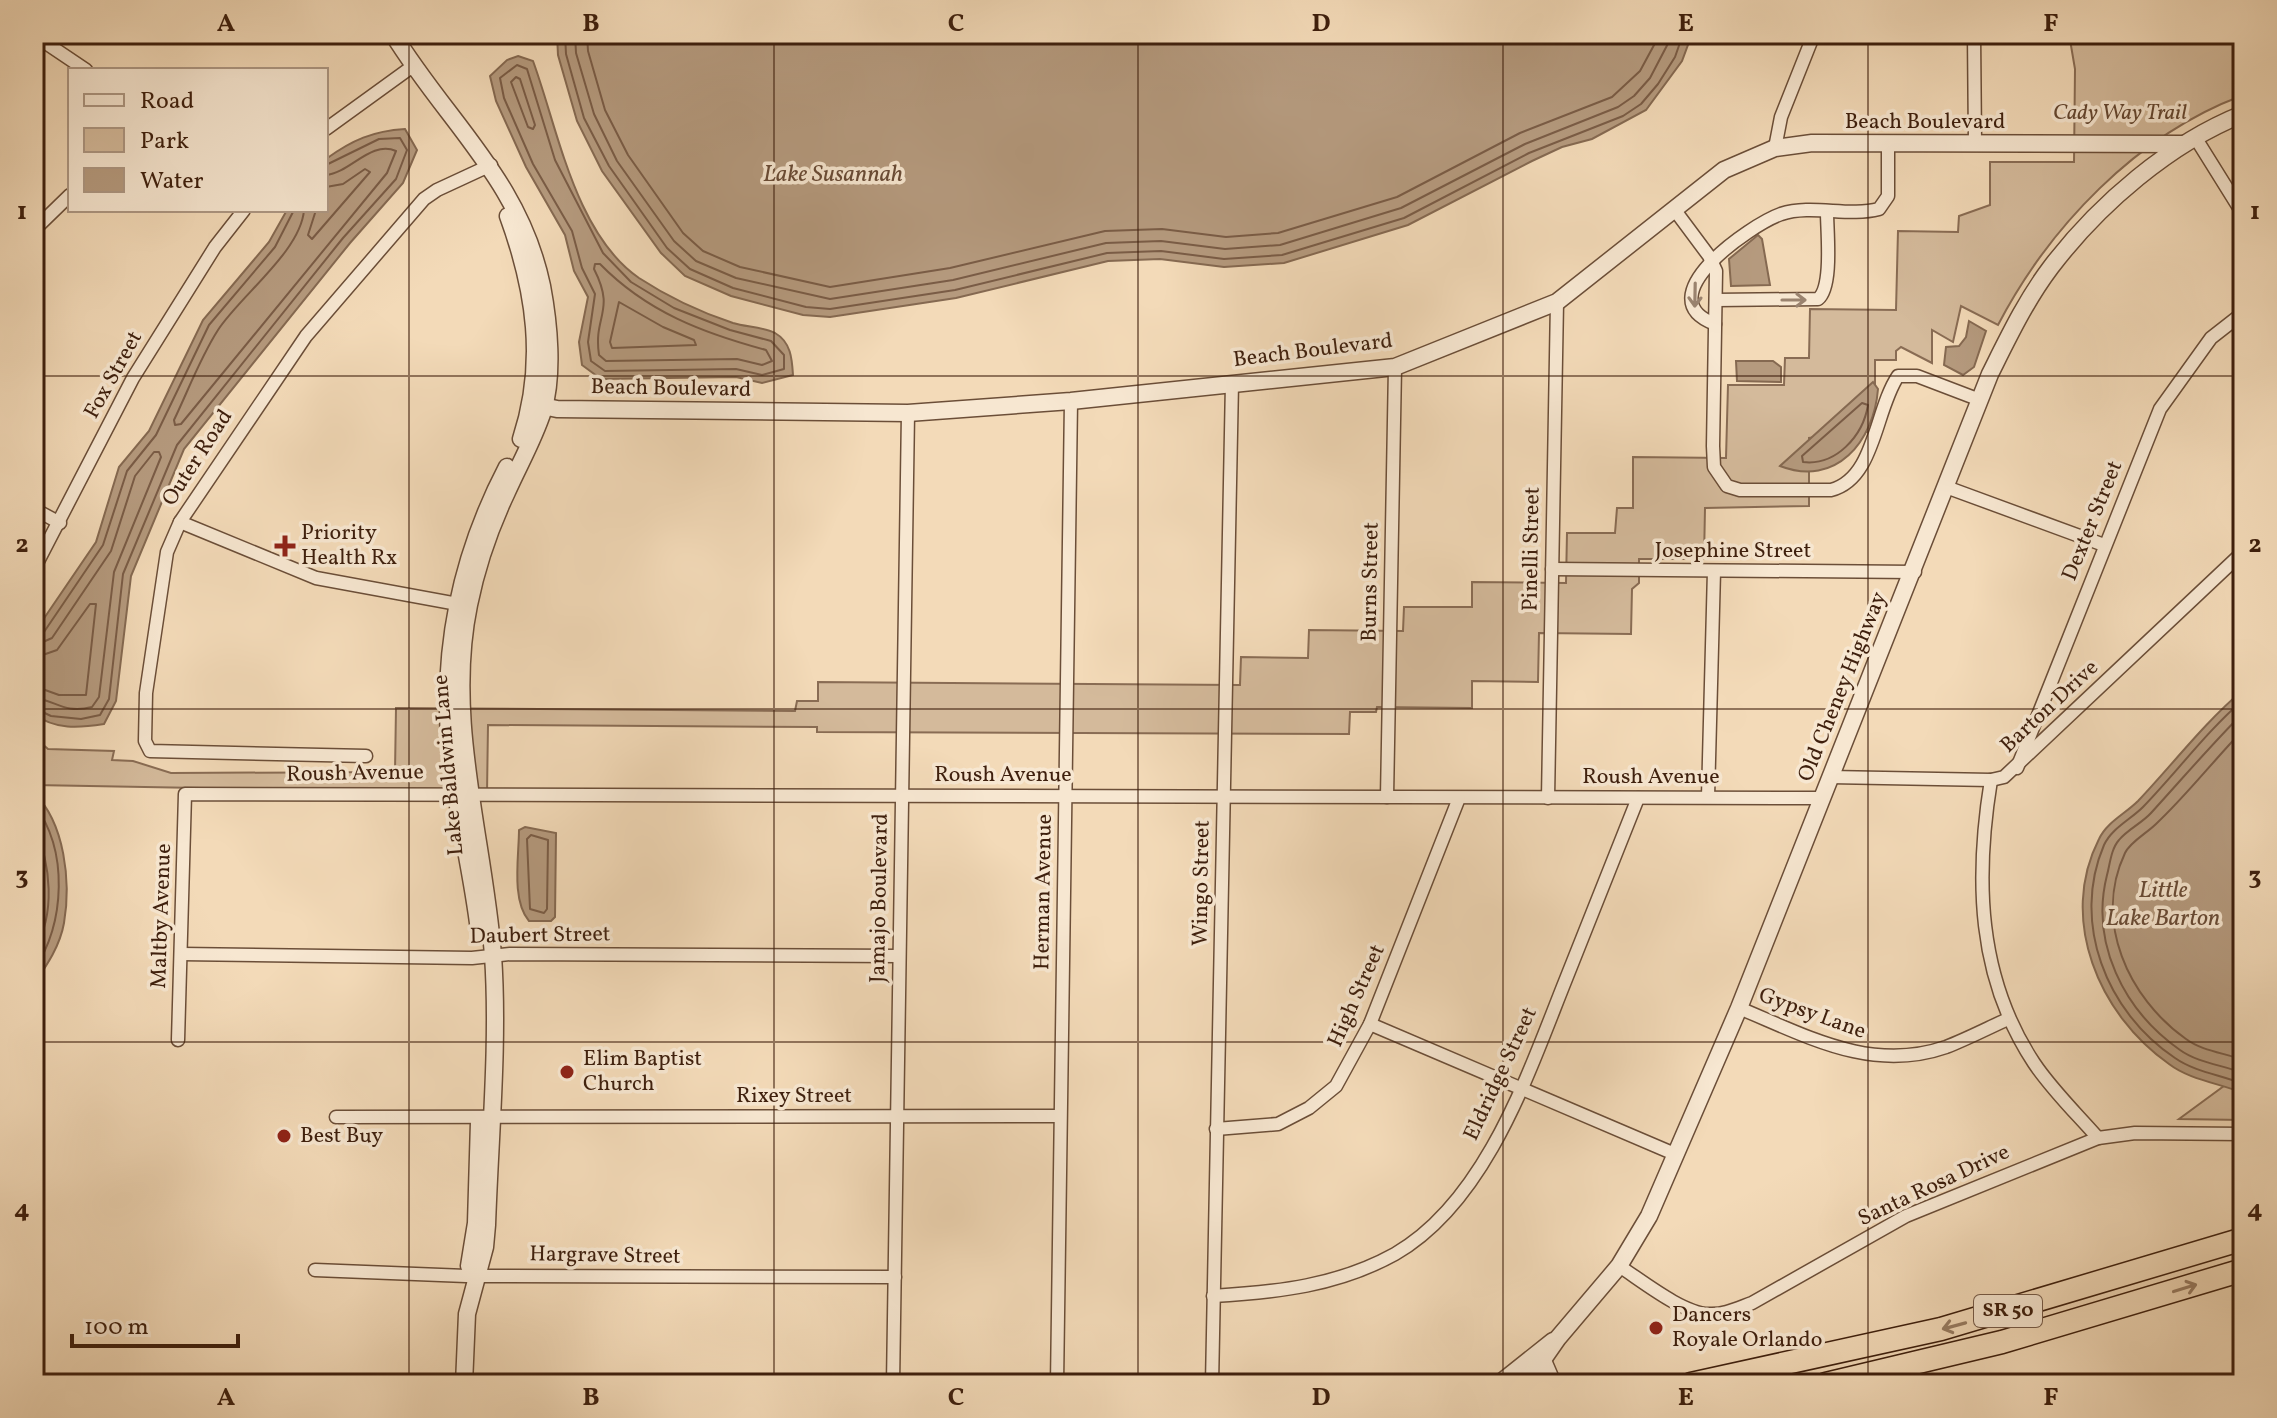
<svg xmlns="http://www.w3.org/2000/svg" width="2277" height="1418" font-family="Vollkorn,serif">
<rect width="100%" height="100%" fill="#f3dab8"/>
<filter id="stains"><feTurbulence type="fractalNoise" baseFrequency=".0025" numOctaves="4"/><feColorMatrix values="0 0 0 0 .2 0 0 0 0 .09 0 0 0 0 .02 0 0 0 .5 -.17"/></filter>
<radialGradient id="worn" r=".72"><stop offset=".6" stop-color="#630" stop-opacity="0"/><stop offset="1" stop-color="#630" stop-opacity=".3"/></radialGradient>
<!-- green -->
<g fill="#d4ba9b" stroke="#896c54" stroke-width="2">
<path d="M 2069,34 L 2243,34 L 2241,96 C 2137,135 2049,227 1998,325 L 1961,306 L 1953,342 L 1932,330 L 1932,363 L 1901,347 L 1896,351 L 1896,360 L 1875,360 L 1875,431 L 1809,438 L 1809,506 L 1705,508 L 1704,559 L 1639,559 L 1639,583 L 1632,589 L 1631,634 L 1539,633 L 1538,682 L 1472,681 L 1472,708 L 1377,707 L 1376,712 L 1350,712 L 1349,734 L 817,732 L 817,727 L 488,725 L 487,793 L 34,785 L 34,737 L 48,749 L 114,751 L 112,760 L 133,761 L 171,773 L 395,772 L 396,708 L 795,711 L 797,701 L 818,701 L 818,682 L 1240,685 L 1241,657 L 1308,658 L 1309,630 L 1403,631 L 1404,607 L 1472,607 L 1472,582 L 1566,583 L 1567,533 L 1615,533 L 1617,508 L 1633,508 L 1633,457 L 1726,458 L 1728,385 L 1784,385 L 1785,358 L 1809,358 L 1810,309 L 1896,310 L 1898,231 L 1958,232 L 1959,216 L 1990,205 L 1990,162 L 2074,162 L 2075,69 Z"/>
<polygon points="2243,1072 2243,1120 2179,1119"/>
</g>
<!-- water -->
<g fill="#b59a7e" stroke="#856951" stroke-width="2">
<polygon points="557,34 1692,34 1682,61 1646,110 1592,139 1562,147 1532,161 1408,225 1284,263 1224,267 1160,259 1108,261 956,298 830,317 803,315 731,296 685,276 661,253 602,171 577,121 558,55"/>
<path d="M 518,56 L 533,61 C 558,129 575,234 639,278 C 668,297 700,312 733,323 C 746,327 763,327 775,333 C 791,342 792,359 793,375 L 762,383 L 736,377 L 601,379 L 582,365 L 579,342 L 588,297 L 574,271 L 565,235 L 526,167 L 496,101 L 490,76 L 507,60 Z"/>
<path d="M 405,129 L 417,150 L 403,183 L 350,243 L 184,449 L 131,576 L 116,701 L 104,724 C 79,728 55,730 34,714 L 34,633 L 96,542 L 119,467 L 149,431 L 203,320 L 269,242 L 287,210 L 326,210 L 326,159 C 352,140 373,131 405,129 Z"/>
<polygon points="1758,235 1762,239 1770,285 1731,286 1729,259"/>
<polygon points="1969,321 1986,331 1974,367 1963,375 1944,365 1946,347 1959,346 1966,337"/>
<polygon points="1736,361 1773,361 1781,367 1781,382 1737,381"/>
<path d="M 1873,382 L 1878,389 C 1874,441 1836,488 1780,466 Z"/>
<path d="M 2243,690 L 2243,1093 C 2219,1083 2190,1080 2169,1064 C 2099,1015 2058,919 2099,839 C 2107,822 2125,814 2138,801 C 2173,764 2204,723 2243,690 Z"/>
<path d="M 34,793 C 65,823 71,882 64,923 C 60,946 47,965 34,984 Z"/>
<path d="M 525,827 L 556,833 L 555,917 L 551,921 L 529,921 C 511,900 519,856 519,830 Z"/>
</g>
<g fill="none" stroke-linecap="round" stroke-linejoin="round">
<!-- shore -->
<g stroke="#7a5c46" stroke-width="2">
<polyline points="565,34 566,54 584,118 609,166 667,248 690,269 733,288 806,307 830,309 955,290 1107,253 1161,251 1224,259 1282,255 1404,218 1529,153 1623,116 1641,104 1658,84 1675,57 1683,34"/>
<polyline points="575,34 576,53 594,114 617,161 674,241 696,261 736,278 830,299 953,280 1106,243 1161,241 1225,249 1280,245 1401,208 1525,144 1618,107 1634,96 1650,78 1673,34"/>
<polyline points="587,34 588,51 605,110 628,155 683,233 703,251 740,267 830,287 950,268 1105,231 1162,229 1226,237 1278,233 1397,197 1520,133 1612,97 1640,71 1660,34"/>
<polygon points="517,65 527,69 555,160 603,253 631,282 674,308 730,330 771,341 784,355 784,369 762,375 736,369 605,371 591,361 588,342 595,294 582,268 572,231 533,164 504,98 500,78"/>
<polygon points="516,77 520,79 535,125 533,129 528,127 511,82"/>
<path d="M 304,210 C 301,251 240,296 218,330 C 200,358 188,391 174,420 L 175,425 L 181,424 L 387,173 L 396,151 C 371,140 350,173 326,175"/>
<polyline points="316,210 308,235 312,239 370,172 365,169 343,184 326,187"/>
<path d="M 595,264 L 600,264 C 647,312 703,333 766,350 L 772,361 L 762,365 L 737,359 L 606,361 L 599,355 C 593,315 616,312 594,269 Z"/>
<polygon points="619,302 663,327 694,340 696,345 612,348 610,342"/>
<path d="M 1862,403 L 1868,405 C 1863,436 1836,466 1803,462 L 1802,456 Z"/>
<polyline points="34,636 44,632 103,545 127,471 156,435 209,325 275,247 294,210"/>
<path d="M 34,646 L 52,638 L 111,551 L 135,476 L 154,452 L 159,452 L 161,457 L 114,572 L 99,697 L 92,707 C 63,714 56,700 34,698"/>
<polyline points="34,658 57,650 90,604 96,604 86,695 59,695 34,686"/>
<path d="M 2243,700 C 2206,732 2177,772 2143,807 C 2130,820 2112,828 2104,845 C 2071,922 2106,1012 2175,1058 C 2195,1072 2221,1075 2243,1084"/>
<polyline points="34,708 51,716 81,719 100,715 109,699 123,574 177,445 343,238 396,179 407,150 400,138 379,139 326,165"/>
<path d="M 2243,713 C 2211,745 2182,779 2151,813 C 2142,823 2127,830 2119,840 C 2111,849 2110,864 2107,875 C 2090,942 2123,1010 2180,1050 C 2198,1063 2223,1065 2243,1073"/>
<path d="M 2243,730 C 2214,760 2186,796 2156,824 C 2147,833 2130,842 2125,853 C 2093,921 2128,998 2186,1039 C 2202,1051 2225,1053 2243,1060"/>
<path d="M 34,804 C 69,851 65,923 34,970"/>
<path d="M 34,826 C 51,864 56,914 34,951"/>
<polygon points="531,835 548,840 547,909 544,913 530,909 527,839"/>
</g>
<!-- minor casing -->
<g stroke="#6b4e38" stroke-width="15">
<g id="minor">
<polyline points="1974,34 1975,144"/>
<polyline points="34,35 86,70"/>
<polyline points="326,129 413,66"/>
<polyline points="2195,137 2243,214"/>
<polyline points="1775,148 1781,117 1814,34"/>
<path d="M 1674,209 L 1709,256 L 1716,271 L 1713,446 L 1714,467 L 1727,486 L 1740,490 L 1831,490 C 1875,479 1875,410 1898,376 L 1917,376 L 1980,400"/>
<polyline points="34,230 70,195"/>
<path d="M 1716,300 L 1818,299 C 1833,287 1827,232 1827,212"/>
<path d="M 1715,324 C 1645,298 1750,225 1781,214 C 1812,204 1848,217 1879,209 L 1888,196 L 1888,144"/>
<polyline points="1946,487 2104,545"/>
<polyline points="34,509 60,523"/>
<polyline points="180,522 316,578 463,605"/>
<polyline points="34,569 133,378 215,247 244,210"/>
<polyline points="1552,569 1915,572"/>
<polyline points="366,756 150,751 145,741 146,693 167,552 180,522 306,336 424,199 437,190 491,165"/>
<polyline points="2017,768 2160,409 2211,338 2243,313"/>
<polyline points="1830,777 1991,780 2004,777 2243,552"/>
<path d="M 1991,780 C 1975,878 1977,977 2034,1063 C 2052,1090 2077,1114 2098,1138"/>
<polyline points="1387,797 1395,367"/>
<polyline points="1708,797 1714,571"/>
<polyline points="1548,798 1557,302"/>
<polyline points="181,954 472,958 510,954 899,956"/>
<path d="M 1739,1008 C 1807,1036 1871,1073 1946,1047 C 1967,1039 1988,1028 2008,1019"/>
<polyline points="1370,1024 1677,1155"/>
<polyline points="178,1040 185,794 1821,798"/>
<polyline points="336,1117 1060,1116"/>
<polyline points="1216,1129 1278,1124 1309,1108 1336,1086 1370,1024 1459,798"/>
<path d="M 1619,1266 C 1641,1280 1683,1314 1709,1314 C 1724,1315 1738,1308 1752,1303 L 1906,1216 L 2098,1138 L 2135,1133 L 2243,1134"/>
<polyline points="315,1270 466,1276 895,1277"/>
<path d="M 1213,1296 C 1278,1292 1337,1286 1395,1254 C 1487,1201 1529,1071 1566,979 C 1590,918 1614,858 1638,798"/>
<polyline points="893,1384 908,413"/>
<polyline points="1057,1384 1071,401"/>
<polyline points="1212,1384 1232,383"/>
</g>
</g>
<!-- tertiary casing -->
<g stroke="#6b4e38" stroke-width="19">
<g id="tertiary">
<path d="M 393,34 C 447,122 520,180 542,286 C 549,323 554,374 543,411 C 534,439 519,465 507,492 C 490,528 477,565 469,605 C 445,720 484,840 493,955 C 499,1042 490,1137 487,1225 L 485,1247 L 467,1314 L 464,1384"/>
<path d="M 508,216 C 535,290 546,363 521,439"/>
<polyline points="533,404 557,409 908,413 1071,401 1395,367 1557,302 1724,170 1775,148 1812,143 2183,144"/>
<path d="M 479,931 C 472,870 456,811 450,750 C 441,650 461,555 507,467"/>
<polyline points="469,1266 476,1223 479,1122"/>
<polyline points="1544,1363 1553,1384"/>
<polyline points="1499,1384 1553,1341"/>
<path d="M 1526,1384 L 1558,1338 L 1619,1266 L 1649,1216 L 1739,1008 L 1990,374 C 2008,338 2026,300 2051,267 C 2099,204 2170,143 2243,114"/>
</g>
</g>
<!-- trunk casing -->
<g stroke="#3e1f0d" stroke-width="25">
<g id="trunk">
<polyline points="1691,1384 1941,1329 2243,1239"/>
<polyline points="1826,1384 2002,1342 2243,1270"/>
</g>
</g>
<!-- minor -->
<use href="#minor" stroke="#f7e7d1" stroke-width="12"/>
<!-- tertiary -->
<use href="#tertiary" stroke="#f7e7d1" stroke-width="16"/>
<!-- trunk -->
<use href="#trunk" stroke="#f3dab8" stroke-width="22"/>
</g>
<!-- one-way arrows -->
<defs><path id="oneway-shaft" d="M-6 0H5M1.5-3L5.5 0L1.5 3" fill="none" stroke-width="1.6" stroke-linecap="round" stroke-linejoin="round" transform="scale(2)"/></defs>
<g stroke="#9a836f">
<use href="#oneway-shaft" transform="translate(1695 295) rotate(91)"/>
<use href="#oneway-shaft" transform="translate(1794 300)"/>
</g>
<g stroke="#987c62">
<use href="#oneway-shaft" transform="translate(2185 1288) rotate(-17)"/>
<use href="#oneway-shaft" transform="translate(1954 1326) rotate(165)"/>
</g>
<!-- grid -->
<path fill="none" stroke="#3e1f0d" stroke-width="2" stroke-opacity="0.55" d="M 409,34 L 409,1384M 774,34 L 774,1384M 1138,34 L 1138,1384M 1503,34 L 1503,1384M 1868,34 L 1868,1384M 34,376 L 2243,376M 34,709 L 2243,709M 34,1042 L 2243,1042"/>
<!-- markers -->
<g fill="#8f2418" stroke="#f7e7d1" stroke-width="3">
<path d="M281 534h8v8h8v8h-8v8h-8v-8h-8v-8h8z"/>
<circle cx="567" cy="1072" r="8"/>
<circle cx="284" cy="1136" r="8"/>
<circle cx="1656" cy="1328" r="8"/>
</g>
<g text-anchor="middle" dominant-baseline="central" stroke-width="7" stroke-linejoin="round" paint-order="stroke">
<!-- shield labels -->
<rect fill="#f7e7d1" stroke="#765b48" stroke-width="2" x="1974" y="1295" width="68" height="32" rx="6"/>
<g font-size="20" font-weight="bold" fill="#3e1f0d">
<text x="2008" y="1311">SR 50</text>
</g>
<!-- park labels -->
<g font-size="22" font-style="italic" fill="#644630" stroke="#f7e7d1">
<text x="2120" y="113">Cady Way Trail</text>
</g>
<!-- street labels -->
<g font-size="22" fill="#3e1f0d" stroke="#f7e7d1">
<text x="1925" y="122">Beach Boulevard</text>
<text transform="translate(1313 351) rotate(-7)">Beach Boulevard</text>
<text transform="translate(114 375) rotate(-61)">Fox Street</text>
<text transform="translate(671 389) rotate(1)">Beach Boulevard</text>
<text transform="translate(198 458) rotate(-57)">Outer Road</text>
<text transform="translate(2093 521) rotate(-68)">Dexter Street</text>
<text transform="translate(1532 549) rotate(-89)">Pinelli Street</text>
<text x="1733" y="551">Josephine Street</text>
<text transform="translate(1371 582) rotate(-89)">Burns Street</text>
<text transform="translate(1843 687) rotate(-68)">Old Cheney Highway</text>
<text transform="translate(2050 707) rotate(-43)">Barton Drive</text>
<text transform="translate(449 765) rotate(-95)">Lake Baldwin Lane</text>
<text transform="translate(355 774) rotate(-1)">Roush Avenue</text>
<text x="1003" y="775">Roush Avenue</text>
<text x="1651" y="777">Roush Avenue</text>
<text transform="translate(1202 883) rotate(-89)">Wingo Street</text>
<text transform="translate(1044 892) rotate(-89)">Herman Avenue</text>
<text transform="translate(880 898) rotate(-89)">Jamajo Boulevard</text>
<text transform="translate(162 916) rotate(-88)">Maltby Avenue</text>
<text transform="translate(540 936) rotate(-1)">Daubert Street</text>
<text transform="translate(1357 996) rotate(-66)">High Street</text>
<text transform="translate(1812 1014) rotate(20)">Gypsy Lane</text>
<text transform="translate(1501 1074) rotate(-65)">Eldridge Street</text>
<text x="794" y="1096">Rixey Street</text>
<text transform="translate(1934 1186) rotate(-25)">Santa Rosa Drive</text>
<text transform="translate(605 1256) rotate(1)">Hargrave Street</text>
</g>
<!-- poi labels -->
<g font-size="22" fill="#3e1f0d" stroke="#f7e7d1" text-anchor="start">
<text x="301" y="533">Priority<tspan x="301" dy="25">Health Rx</tspan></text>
<text x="583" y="1059">Elim Baptist<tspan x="583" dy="25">Church</tspan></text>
<text x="300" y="1136">Best Buy</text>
<text x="1672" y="1315">Dancers<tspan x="1672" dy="25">Royale Orlando</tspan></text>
</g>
<!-- water labels -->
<g font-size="24" font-style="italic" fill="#684a35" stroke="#f7e7d1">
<text x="833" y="175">Lake Susannah</text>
<text x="2163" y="891">Little<tspan x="2163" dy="28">Lake Barton</tspan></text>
</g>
</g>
<!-- margin -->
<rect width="2277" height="1418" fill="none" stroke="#f3dab8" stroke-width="88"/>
<!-- legend -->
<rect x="68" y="68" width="260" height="144" fill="#f7e7d1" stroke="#ad9783" stroke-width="2"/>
<rect x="84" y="94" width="40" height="12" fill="#f7e7d1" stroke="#ad9783" stroke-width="2"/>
<text x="140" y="108" font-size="24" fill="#3e1f0d">Road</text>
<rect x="84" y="128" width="40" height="24" fill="#d4ba9b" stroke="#ad9783" stroke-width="2"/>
<text x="140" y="148" font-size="24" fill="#3e1f0d">Park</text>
<rect x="84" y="168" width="40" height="24" fill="#b59a7e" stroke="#ad9783" stroke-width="2"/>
<text x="140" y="188" font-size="24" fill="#3e1f0d">Water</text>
<!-- scale -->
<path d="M72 1334v12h166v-12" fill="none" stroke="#3e1f0d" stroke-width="4"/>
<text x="84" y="1334" font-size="24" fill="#3e1f0d" stroke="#f7e7d1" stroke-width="6" paint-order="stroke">100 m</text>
<rect x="44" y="44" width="2189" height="1330" fill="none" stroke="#3e1f0d" stroke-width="3"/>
<g font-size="26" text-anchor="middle" font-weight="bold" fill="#3e1f0d">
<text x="226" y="31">A</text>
<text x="591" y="31">B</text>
<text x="956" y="31">C</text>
<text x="1321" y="31">D</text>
<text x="1686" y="31">E</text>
<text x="2051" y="31">F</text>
<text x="22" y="219">1</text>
<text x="2255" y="219">1</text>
<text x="22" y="552">2</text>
<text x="2255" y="552">2</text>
<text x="22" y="884">3</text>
<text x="2255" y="884">3</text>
<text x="22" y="1217">4</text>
<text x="2255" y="1217">4</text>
<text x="226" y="1405">A</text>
<text x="591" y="1405">B</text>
<text x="956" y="1405">C</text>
<text x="1321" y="1405">D</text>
<text x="1686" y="1405">E</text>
<text x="2051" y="1405">F</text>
</g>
<rect width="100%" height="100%" filter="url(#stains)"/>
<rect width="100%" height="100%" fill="url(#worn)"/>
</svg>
